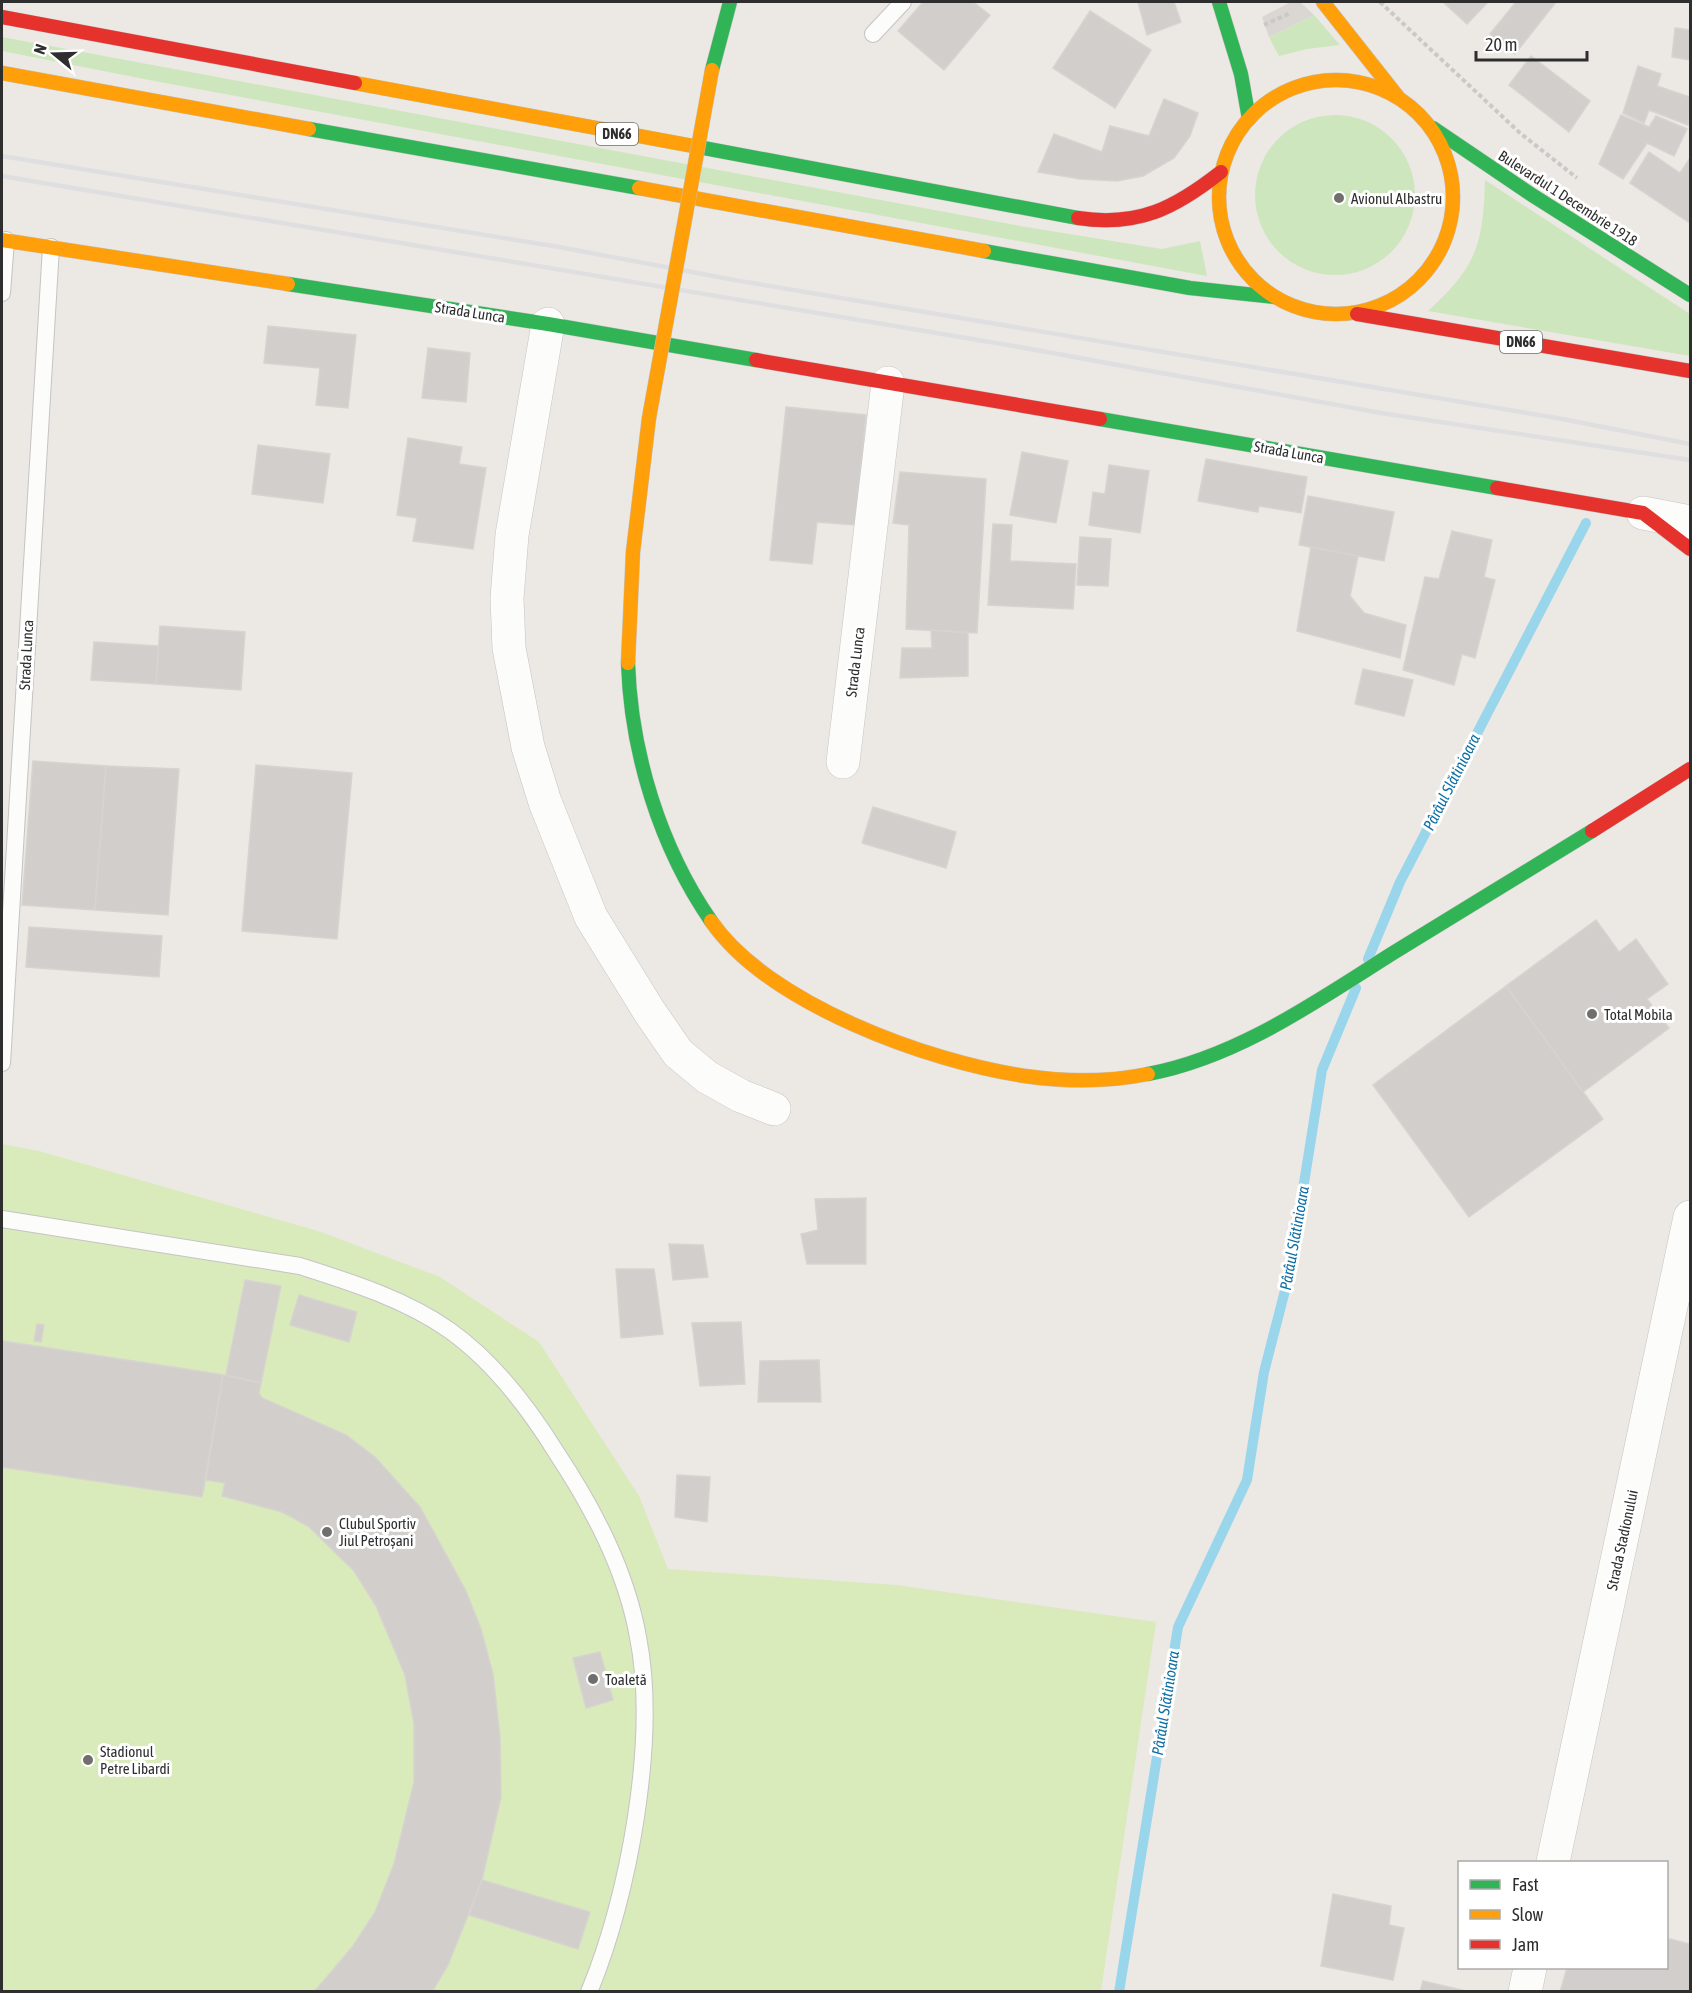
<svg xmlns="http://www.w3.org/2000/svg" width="1692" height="1993" font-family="'Asap Condensed',sans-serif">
<rect width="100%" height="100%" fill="#ece8e4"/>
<!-- green -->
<g fill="#cee6be">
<polygon points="1314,15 1340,45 1307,49 1279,56 1269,37"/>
<polygon points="2,37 1026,227 1162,249 1200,241 1207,276 149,80 2,51"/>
<circle cx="1335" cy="195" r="80"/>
<path d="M 1485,180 L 1690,314 L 1690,356 L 1428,311 C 1477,266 1483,245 1485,180 Z"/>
</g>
<!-- pitch -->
<polygon fill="#d9eabb" points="2,1144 39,1151 318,1231 440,1277 539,1342 639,1496 668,1569 896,1585 1156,1622 1101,1991 2,1991"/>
<!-- plaza -->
<polygon fill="#dad6d2" points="1291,2 1300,2 1314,15 1269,37 1262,17"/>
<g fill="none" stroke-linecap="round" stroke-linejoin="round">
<!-- stream -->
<g stroke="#99d6ec" stroke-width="10">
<polyline points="1368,959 1400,882 1586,523"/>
<polyline points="1119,1992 1178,1627 1247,1480 1264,1372 1290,1271 1322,1070 1356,988"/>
</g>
</g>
<!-- building -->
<g fill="#d1cecb" stroke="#d7d4d0" stroke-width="1.5">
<polygon points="923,2 973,2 990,15 944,70 898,31"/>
<polygon points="1138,2 1174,2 1181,22 1147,35"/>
<polygon points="1443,2 1488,2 1467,24"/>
<polygon points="1516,2 1556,2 1515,54 1490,34"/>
<polygon points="1090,11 1151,50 1115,108 1053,68"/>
<polygon points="1675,28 1690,30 1690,60 1672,57"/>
<polygon points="1531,56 1590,101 1569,132 1509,85"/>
<polygon points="1638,66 1661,74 1657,86 1690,97 1688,125 1649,110 1644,123 1623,113"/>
<polygon points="1164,99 1198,113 1190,136 1174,158 1143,176 1117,181 1080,179 1038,172 1054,134 1102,152 1110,126 1149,136"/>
<polygon points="1621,115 1649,127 1656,116 1687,129 1674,156 1647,143 1623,179 1599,164"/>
<polygon points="1649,152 1680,173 1690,158 1690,223 1630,183"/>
<polygon points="268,326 356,335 348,408 316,405 320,368 264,363"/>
<polygon points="428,348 470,353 466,402 422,398"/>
<polygon points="786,407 866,415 855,525 817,522 812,564 770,560"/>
<polygon points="408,438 462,447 459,464 486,468 473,549 413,541 417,518 397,515"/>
<polygon points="258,445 330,454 323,503 252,494"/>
<polygon points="1022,452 1068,461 1056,523 1010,515"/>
<polygon points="1206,459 1307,477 1301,513 1259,506 1258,512 1198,501"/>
<polygon points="1109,465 1149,471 1140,533 1089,525 1093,492 1105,494"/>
<polygon points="900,472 986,479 977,633 906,629 909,525 893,523"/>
<polygon points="1308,496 1394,512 1384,561 1299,545"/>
<polygon points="993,524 1012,525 1010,561 1076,564 1073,609 988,605"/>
<polygon points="1452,531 1492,540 1484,577 1495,580 1475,658 1462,654 1454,685 1403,670 1425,577 1439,579"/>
<polygon points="1080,537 1111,539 1108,586 1077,585"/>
<polygon points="1311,547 1358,556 1350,596 1364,613 1406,625 1400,658 1297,631"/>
<polygon points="160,626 245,632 241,690 156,684"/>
<polygon points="931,630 968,633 968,676 900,678 902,648 932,648"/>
<polygon points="94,642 158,646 156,684 91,680"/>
<polygon points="1363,669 1413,680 1404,716 1355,704"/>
<polygon points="33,761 106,766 95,910 22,905"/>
<polygon points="256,765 352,773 337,939 242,931"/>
<polygon points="106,766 179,769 168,915 95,910"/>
<polygon points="873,807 956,832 946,868 862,843"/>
<polygon points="1596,920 1619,952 1636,939 1668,984 1647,999 1669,1028 1583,1092 1506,986"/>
<polygon points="29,927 162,936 159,977 26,967"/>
<polygon points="1506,986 1603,1119 1469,1217 1373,1085"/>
<polygon points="866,1198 866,1264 807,1264 801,1234 818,1230 815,1199"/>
<polygon points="669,1244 703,1245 708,1277 673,1280"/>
<polygon points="616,1269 654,1269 663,1334 621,1338"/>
<polygon points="245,1280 281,1286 261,1383 226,1375"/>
<polygon points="299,1295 357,1312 349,1342 290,1325"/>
<polygon points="741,1322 745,1384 700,1386 692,1323"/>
<polygon points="37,1324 44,1325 41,1342 34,1341"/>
<polygon points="2,1341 223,1375 203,1493 2,1463"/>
<polygon points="2,1341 223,1375 202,1497 2,1467"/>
<polygon points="819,1360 821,1402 758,1402 760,1361"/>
<polygon points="223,1375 261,1383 259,1393 262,1398 346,1435 375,1457 420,1507 466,1591 481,1629 493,1674 500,1737 501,1797 482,1880 448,1965 432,1992 314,1992 353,1946 375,1912 394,1864 414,1782 414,1724 405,1675 376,1606 354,1571 308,1526 282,1512 222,1496 225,1483 206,1480"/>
<polygon points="677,1475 710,1477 707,1522 675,1517"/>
<polygon points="600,1652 613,1700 586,1708 573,1658"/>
<polygon points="482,1880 590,1912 578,1949 469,1915"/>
<polygon points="1333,1894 1391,1906 1389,1925 1404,1928 1393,1980 1321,1966"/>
<polygon points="1666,1938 1690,1944 1690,1992 1560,1992 1567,1968 1666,1968"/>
<polygon points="1423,1981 1470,1992 1420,1992"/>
</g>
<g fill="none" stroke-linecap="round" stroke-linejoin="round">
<!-- lane casing -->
<g stroke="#c5c4c5" stroke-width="18">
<g id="lane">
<polyline points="873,34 903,2"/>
<polyline points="2,293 6,240"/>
<polyline points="2,1063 51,247"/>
<path d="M 2,1219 L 300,1266 C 350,1282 405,1299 449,1330 C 493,1361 528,1407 556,1452 C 593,1508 626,1570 638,1637 C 658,1738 629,1897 589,1992"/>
</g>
</g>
<!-- street casing -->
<g stroke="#c5c4c5" stroke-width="34">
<g id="street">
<polyline points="548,324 512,535 507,598 509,648 528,747 545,802 591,917 649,1011 678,1053 707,1077 741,1096 774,1109"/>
<polyline points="1643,513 1690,522"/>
<polyline points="843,762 888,383"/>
<polyline points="1553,1862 1690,1217"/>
<polyline points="1525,1992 1530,1968"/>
</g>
</g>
<!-- fast casing -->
<g stroke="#c5c4c5" stroke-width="15">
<g id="fast">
<polyline points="1219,2 1241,74 1249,119"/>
<polyline points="712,70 730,2"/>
<polyline points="1433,128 1532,195 1690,295"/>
<polyline points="309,129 639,188"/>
<polyline points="693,146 1078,218"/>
<polyline points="984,251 1190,288 1274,297"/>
<polyline points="288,284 548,324 756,360"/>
<polyline points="1100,419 1497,488"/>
<path d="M 628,663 C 631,753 660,847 711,921"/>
<path d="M 1148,1074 C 1238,1057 1317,1001 1393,953 C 1459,912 1526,872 1592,831"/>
</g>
</g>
<!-- slow casing -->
<g stroke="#c5c4c5" stroke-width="15">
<g id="slow">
<polyline points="1323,2 1398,97"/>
<polyline points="2,73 309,129"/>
<circle cx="1336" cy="197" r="117"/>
<polyline points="355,83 693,146"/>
<polyline points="639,188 984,251"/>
<polyline points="2,240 288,284"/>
<polyline points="628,663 633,552 649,418"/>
<path d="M 711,921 C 768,1004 929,1062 1025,1076 C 1066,1082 1108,1082 1148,1074"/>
</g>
</g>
<!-- jam casing -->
<g stroke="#c5c4c5" stroke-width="15">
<g id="jam">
<polyline points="2,17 355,83"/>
<path d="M 1078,218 C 1139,227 1175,208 1221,172"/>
<polyline points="1357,314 1690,371"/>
<polyline points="756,360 1100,419"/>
<polyline points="1497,488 1643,513 1690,549"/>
<polyline points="1592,831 1690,769"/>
</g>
</g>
<!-- path -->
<g stroke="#c9c9c8" stroke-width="4" stroke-dasharray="4.5 3" stroke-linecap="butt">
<polyline points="1380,2 1520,133 1577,178"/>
<polyline points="1264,25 1290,13"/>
</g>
<!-- lane -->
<use href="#lane" stroke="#fcfcfb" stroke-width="16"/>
<!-- street -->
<use href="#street" stroke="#fcfcfb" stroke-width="33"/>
<!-- fast -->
<use href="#fast" stroke="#30b455" stroke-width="14"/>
<!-- slow -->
<use href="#slow" stroke="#ff9f0a" stroke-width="14"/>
<!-- jam -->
<use href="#jam" stroke="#e5322d" stroke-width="14"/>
<!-- rail -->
<g stroke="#dfdfe1" stroke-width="4.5">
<polyline points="2,156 559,247 740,281 1557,418 1690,444"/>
<polyline points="2,176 1014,346 1381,413 1690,460"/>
</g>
<!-- slow-bridge casing -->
<g stroke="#c5c4c5" stroke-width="15" stroke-linecap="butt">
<polyline id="slow-bridge" points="649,418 712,70"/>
</g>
<!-- slow-bridge -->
<use href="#slow-bridge" stroke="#ff9f0a" stroke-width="14"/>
</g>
<!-- markers -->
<g fill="#706f6e" stroke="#fff" stroke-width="2">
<circle cx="1339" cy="198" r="6"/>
<circle cx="1592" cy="1014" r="6"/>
<circle cx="327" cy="1532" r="6"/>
<circle cx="593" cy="1679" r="6"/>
<circle cx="88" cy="1760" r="6"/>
</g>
<g text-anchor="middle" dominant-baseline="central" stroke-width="6" stroke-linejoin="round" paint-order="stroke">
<!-- shield labels -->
<g fill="#fff" stroke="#6d6d6d" stroke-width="1.5">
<rect x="596" y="123" width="42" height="22" rx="4.5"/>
<rect x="1500" y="331" width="42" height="22" rx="4.5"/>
</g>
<g font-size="14" font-weight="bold" fill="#2e2e2e">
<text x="617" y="134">DN66</text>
<text x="1521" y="342">DN66</text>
</g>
<!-- poi labels -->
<g font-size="15" fill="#2e2e2e" stroke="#fff" text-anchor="start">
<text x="1351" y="198">Avionul Albastru</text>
<text x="1604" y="1014">Total Mobila</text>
<text x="339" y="1523">Clubul Sportiv<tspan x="339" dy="17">Jiul Petroșani</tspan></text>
<text x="605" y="1679">Toaletă</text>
<text x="100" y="1751">Stadionul<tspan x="100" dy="17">Petre Libardi</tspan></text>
</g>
<!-- street labels -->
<g font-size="15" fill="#2e2e2e" stroke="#fff">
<text transform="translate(1568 198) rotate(33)">Bulevardul 1 Decembrie 1918</text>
<text transform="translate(470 312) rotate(9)">Strada Lunca</text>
<text transform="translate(1289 452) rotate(10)">Strada Lunca</text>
<text transform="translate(26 655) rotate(-87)">Strada Lunca</text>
<text transform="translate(855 662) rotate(-83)">Strada Lunca</text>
<text transform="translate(1622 1540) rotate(-78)">Strada Stadionului</text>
</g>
<!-- water labels -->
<g font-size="16" font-style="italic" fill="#0d6fa3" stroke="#fff">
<text transform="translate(1451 782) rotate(-63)">Pârâul Slătinioara</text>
<text transform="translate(1294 1238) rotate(-80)">Pârâul Slătinioara</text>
<text transform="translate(1165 1703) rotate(-81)">Pârâul Slătinioara</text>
</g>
</g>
<!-- border -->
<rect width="1692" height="1993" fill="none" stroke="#2e2e2e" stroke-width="6"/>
<!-- legend -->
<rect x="1458" y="1861" width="210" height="108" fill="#ffffff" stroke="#ababab" stroke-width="1.5"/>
<rect x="1470" y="1880" width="30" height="9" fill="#30b455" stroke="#ababab" stroke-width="1.5"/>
<text x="1512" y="1891" font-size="18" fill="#2e2e2e">Fast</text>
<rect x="1470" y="1910" width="30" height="9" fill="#ff9f0a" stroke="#ababab" stroke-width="1.5"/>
<text x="1512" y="1921" font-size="18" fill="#2e2e2e">Slow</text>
<rect x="1470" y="1940" width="30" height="9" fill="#e5322d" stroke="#ababab" stroke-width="1.5"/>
<text x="1512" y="1951" font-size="18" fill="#2e2e2e">Jam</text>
<!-- north arrow -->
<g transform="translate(54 54) rotate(289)" stroke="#ffffff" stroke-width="4.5" paint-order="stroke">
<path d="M0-4.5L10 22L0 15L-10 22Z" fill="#2e2e2e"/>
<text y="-9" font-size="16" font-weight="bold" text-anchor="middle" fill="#2e2e2e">N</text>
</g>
<!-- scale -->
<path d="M1476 51v9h111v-9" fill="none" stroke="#2e2e2e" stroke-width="3"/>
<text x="1485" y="51" font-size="18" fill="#2e2e2e" stroke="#ffffff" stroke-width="4.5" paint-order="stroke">20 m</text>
</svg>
